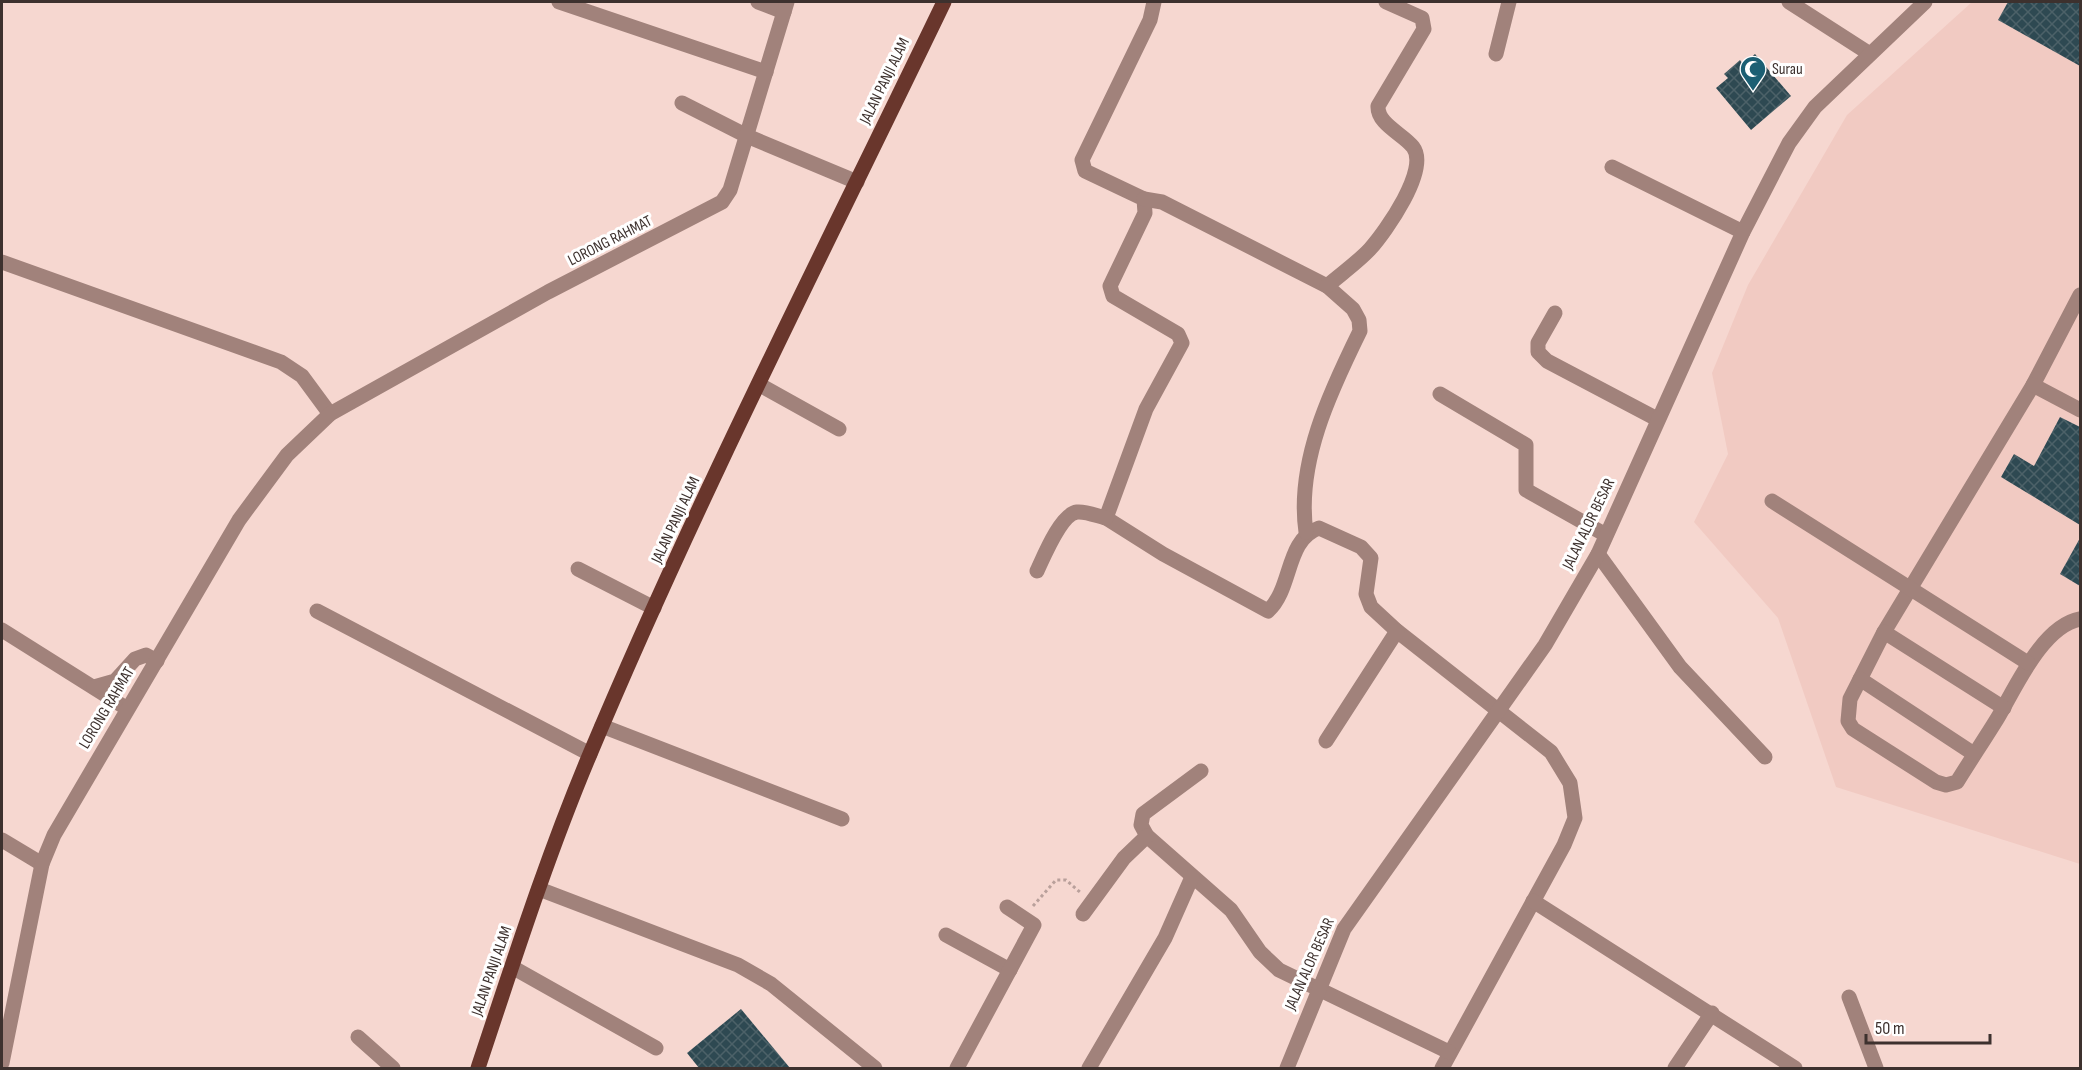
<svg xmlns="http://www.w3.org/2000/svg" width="2082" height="1070" font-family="'Sofia Sans Condensed',sans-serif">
<defs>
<pattern id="building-cross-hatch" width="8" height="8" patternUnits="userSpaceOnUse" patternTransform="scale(1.5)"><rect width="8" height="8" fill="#2e4952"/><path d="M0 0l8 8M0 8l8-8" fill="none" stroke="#4c6168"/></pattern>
</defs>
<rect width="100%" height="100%" fill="#f6d7d0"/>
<!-- built -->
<polygon fill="#f1cac2" points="1972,2 2080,2 2080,864 1836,787 1778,618 1694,522 1728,454 1712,373 1748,285 1847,115"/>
<!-- building -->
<g fill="url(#building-cross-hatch)">
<polygon points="2008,2 2080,2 2080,66 1998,20"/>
<polygon points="1755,54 1791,96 1751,130 1716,88 1728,78 1724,74 1740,60 1743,64"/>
<polygon points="2060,417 2080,427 2080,525 2001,477 2014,454 2034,466"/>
<polygon points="2080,538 2080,586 2060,574"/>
<polygon points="741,1009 790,1068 699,1068 687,1053"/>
</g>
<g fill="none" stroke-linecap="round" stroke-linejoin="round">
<!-- path -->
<polyline stroke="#b9a09b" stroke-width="3" stroke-dasharray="3 3" stroke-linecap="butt" points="1033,906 1056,880 1066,880 1081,893"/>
<!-- minor -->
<g stroke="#a1827b" stroke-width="15">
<polyline points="559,2 766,72"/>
<polyline points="758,2 784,12"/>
<path d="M 1154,2 L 1150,20 L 1082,160 L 1085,171 L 1144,199 L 1145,213 L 1110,286 L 1113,296 L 1178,334 L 1182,343 L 1146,409 L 1106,518 L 1163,554 L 1268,611 C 1293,588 1285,540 1319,528 L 1361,547 L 1371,558 L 1366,594 L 1371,607 L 1397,631 L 1551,752 L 1570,783 L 1575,818 L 1564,845 L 1442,1068"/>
<polyline points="1789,2 1870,54"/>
<polyline points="1496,54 1509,2"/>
<polyline points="682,103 747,136 857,182"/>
<polyline points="1612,167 1743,232"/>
<path d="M 1144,199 L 1162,202 L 1327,286 L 1353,309 L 1359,320 L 1360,331 C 1330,392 1296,463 1306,532"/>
<polyline points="2,262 281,362 302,376 330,414"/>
<path d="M 1327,286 C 1341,274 1358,262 1370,249 C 1386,231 1430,169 1413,147 C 1403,134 1377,124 1378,106 L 1424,29 L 1422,18 L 1386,2"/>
<path d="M 2080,295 L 2033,385 L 1884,632 L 1850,699 L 1848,721 L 1853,729 L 1936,782 L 1946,785 L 1957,782 C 1970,761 1984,740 1997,719 C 2015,689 2042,626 2080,619"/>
<polyline points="1555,313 1538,343 1538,352 1547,361 1657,419"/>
<polyline points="760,385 839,429"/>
<polyline points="2033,385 2080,410"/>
<polyline points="1440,394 1526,445 1526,490 1606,535"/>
<polyline points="1772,501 2028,663"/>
<polyline points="1598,554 1680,667 1765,757"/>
<polyline points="578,569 654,608"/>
<path d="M 1037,571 C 1044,556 1061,514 1077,512 C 1086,511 1097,516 1106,518"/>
<polyline points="317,611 590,754"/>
<polyline points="2,630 126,708"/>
<polyline points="1884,632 2004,708"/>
<polyline points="1860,679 1974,754"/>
<polyline points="94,687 115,681 135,659 146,655 157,661"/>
<polyline points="602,726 842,819"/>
<polyline points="1326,741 1397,631"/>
<polyline points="1201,771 1143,814 1141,825 1147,836 1231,910 1260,952 1279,970 1449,1052"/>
<polyline points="2,840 42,864"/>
<polyline points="539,889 738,965 771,984 875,1068"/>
<polyline points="1533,901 1795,1068"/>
<polyline points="1083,914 1124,858 1147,836"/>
<polyline points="946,935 1010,970"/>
<polyline points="512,967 656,1048"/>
<polyline points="1849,997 1876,1068"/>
<polyline points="358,1037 393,1068"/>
<polyline points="2,1063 42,864 54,835 239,520 287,455 330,414 548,292 722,202 730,190 787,2"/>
<polyline points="957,1068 1034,925 1007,907"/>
<polyline points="1089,1068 1165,938 1192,877"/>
<polyline points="1287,1068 1344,929 1545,645 1598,554 1743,232 1789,143 1815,107 1925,2"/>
<polyline points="1675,1068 1712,1013"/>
</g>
<!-- major -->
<path stroke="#69362c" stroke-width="15" d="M 478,1068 C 513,963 547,856 590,754 C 697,499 824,251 944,2"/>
</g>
<!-- icons -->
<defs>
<g id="mosque-pin" transform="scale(1.35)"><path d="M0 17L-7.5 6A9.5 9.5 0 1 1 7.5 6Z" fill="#1c5f73" stroke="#fff"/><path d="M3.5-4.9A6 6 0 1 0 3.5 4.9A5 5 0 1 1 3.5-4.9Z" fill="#fff"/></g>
</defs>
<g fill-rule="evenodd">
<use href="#mosque-pin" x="1753" y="69"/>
</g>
<g text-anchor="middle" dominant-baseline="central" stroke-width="6" stroke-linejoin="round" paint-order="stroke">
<!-- poi labels -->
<g font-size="16" fill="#3d312e" stroke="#fff" text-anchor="start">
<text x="1772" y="69">Surau</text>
</g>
<!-- street labels -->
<g font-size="16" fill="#3d312e" stroke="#fff">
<text transform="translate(885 81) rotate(-64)">JALAN PANJI ALAM</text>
<text transform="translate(610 241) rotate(-27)">LORONG RAHMAT</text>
<text transform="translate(676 520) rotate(-65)">JALAN PANJI ALAM</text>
<text transform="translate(1589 524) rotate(-64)">JALAN ALOR BESAR</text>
<text transform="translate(107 708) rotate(-59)">LORONG RAHMAT</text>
<text transform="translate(1310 964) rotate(-66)">JALAN ALOR BESAR</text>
<text transform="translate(492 971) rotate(-71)">JALAN PANJI ALAM</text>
</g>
</g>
<!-- border -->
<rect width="2082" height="1070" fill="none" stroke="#3d312e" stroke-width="6"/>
<!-- scale -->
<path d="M1866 1034v9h124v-9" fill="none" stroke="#3d312e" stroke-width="3"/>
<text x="1875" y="1034" font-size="18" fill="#3d312e" stroke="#ffffff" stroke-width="4.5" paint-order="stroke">50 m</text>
</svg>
